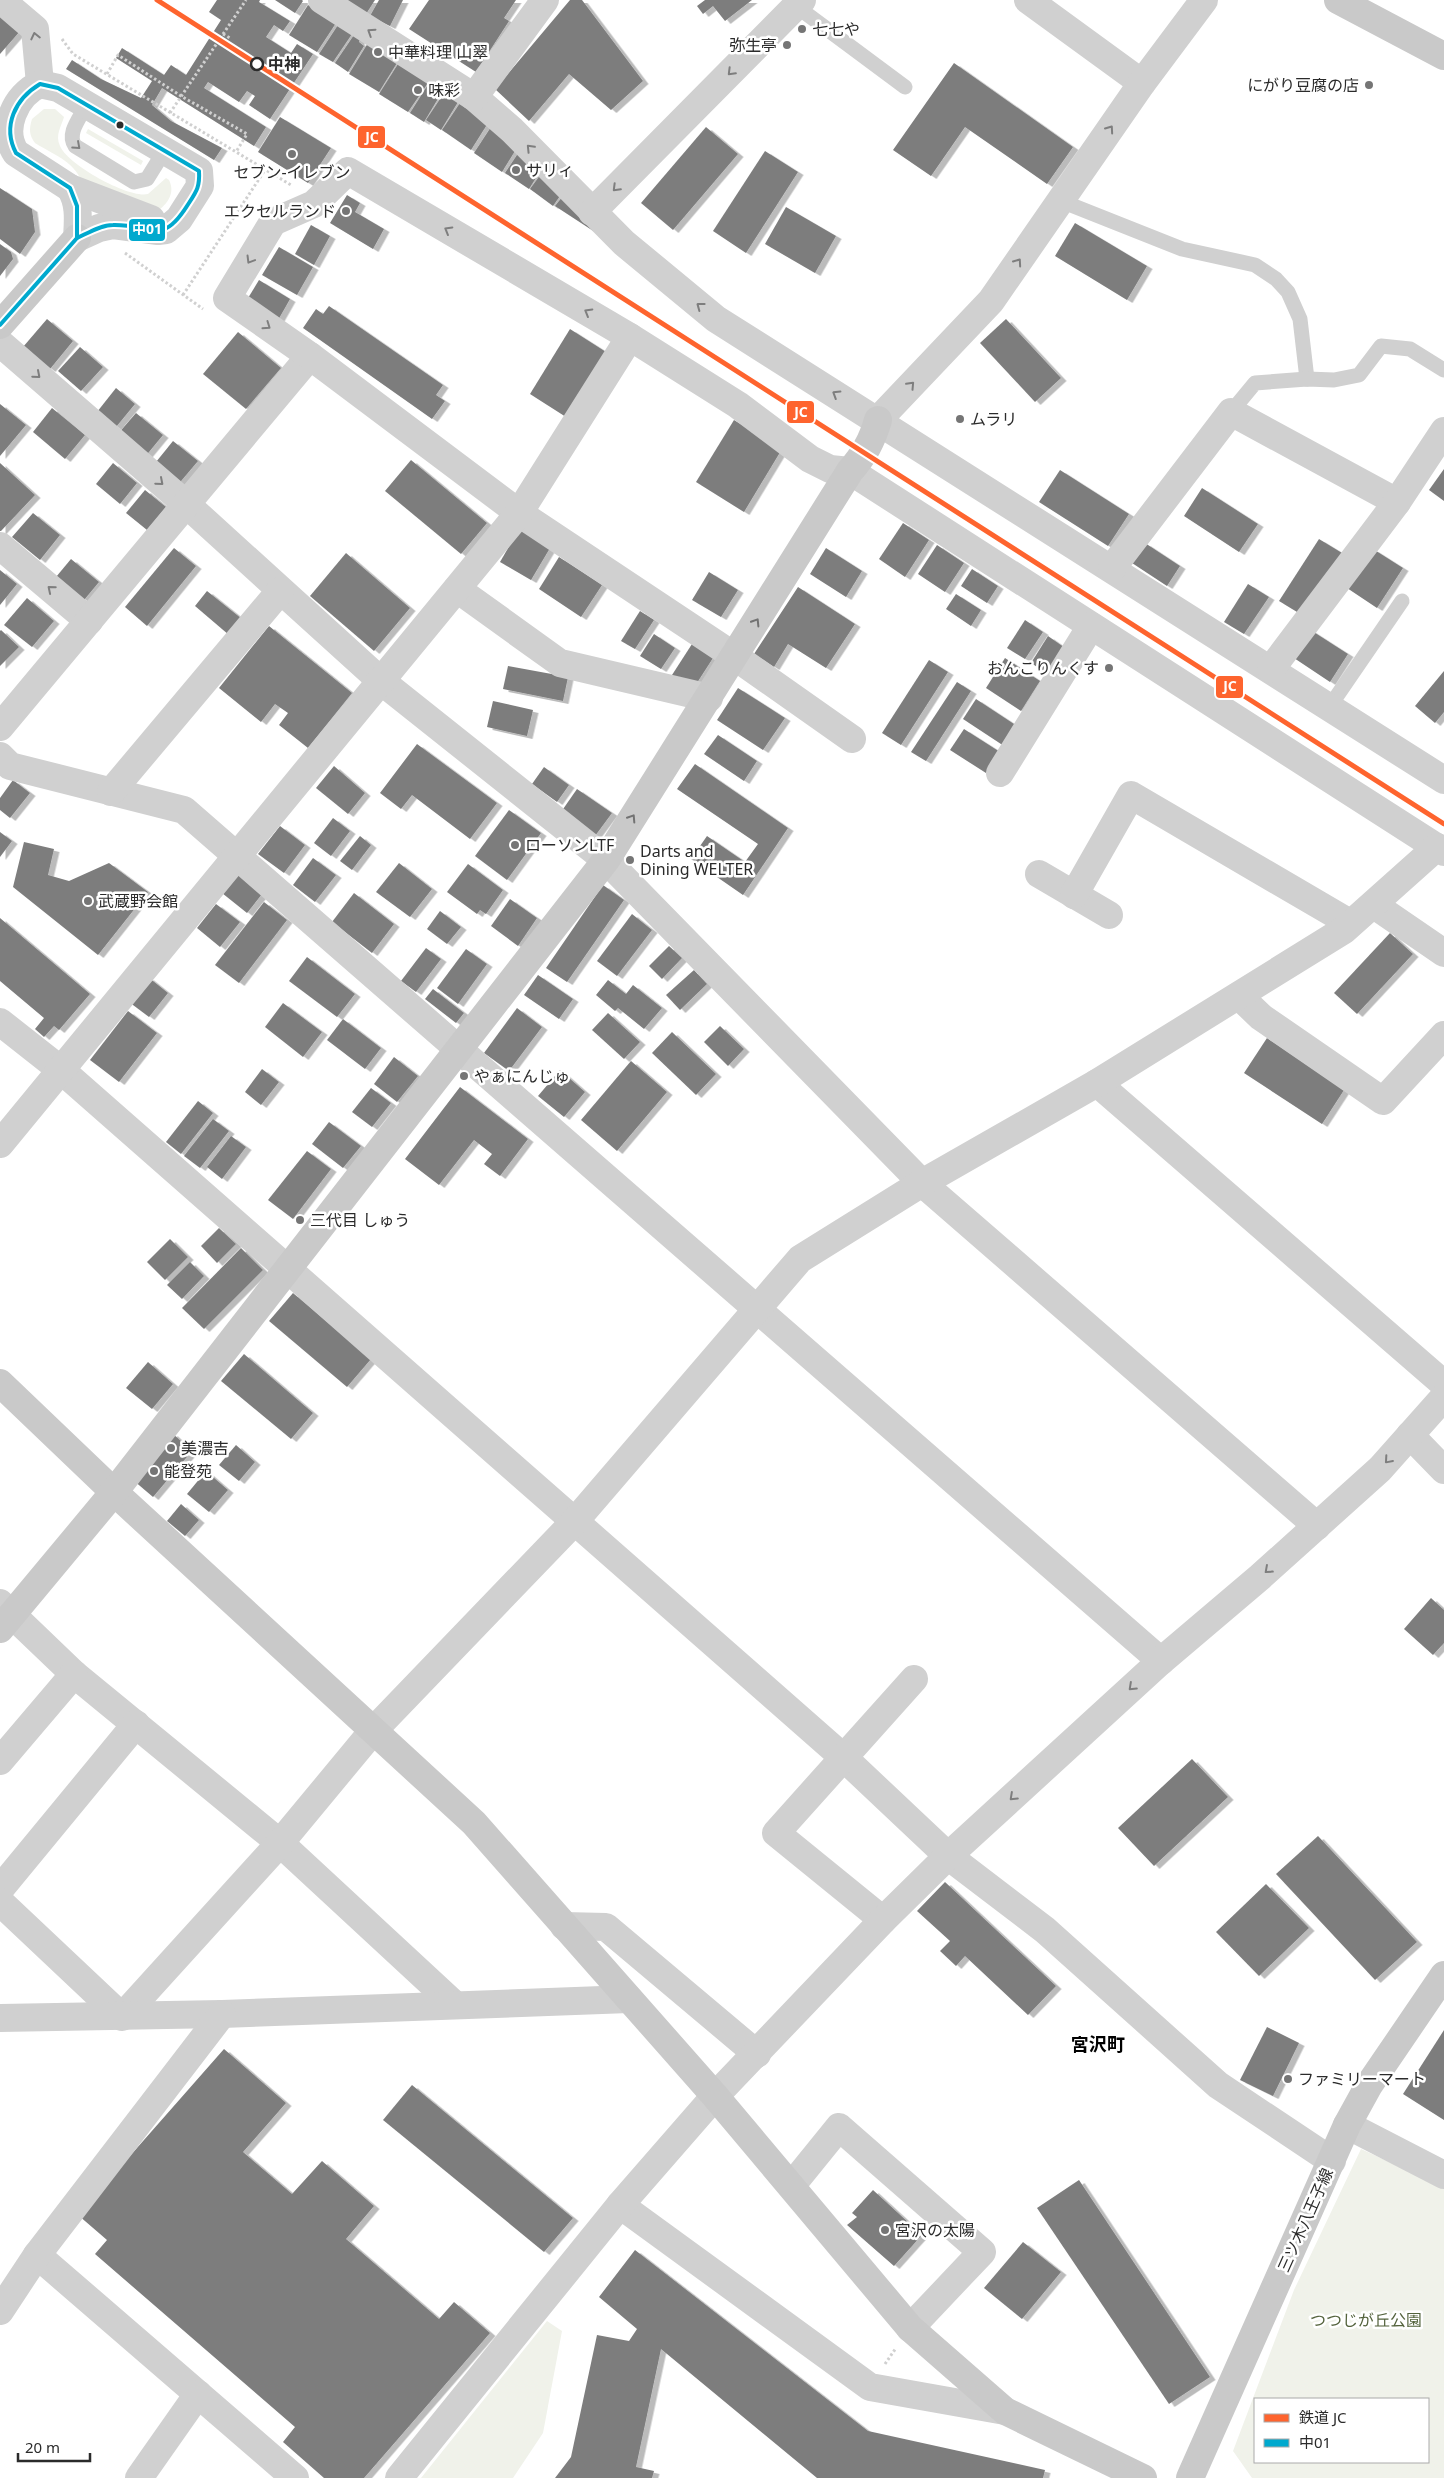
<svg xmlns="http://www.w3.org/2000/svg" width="1444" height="2478" font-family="'Noto Sans','Noto Sans JP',sans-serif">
<defs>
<filter id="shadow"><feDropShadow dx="5.5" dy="3" stdDeviation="0" flood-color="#0004"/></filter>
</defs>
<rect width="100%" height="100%" fill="#fff"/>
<!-- green -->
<g fill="#f0f2ea" fill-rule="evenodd">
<path d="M 44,109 L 55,109 L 64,117 C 61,127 55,135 60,146 C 67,164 129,199 148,194 L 166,178 L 169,180 C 175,192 169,202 159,210 L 85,188 C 74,160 59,158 35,143 C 29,135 29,129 32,119 Z"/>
<polygon points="88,129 143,161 141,165 86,133"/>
<path d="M 1361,2149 L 1444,2187 L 1444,2478 L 1252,2478 L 1233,2451 L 1294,2290 ZM 1255,2399 L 1428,2399 L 1428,2462 L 1255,2462 Z"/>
<polygon points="547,2321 562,2331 543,2433 513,2478 421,2478"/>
</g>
<!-- building -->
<g fill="#7d7d7d" filter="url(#shadow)">
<polygon points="217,0 260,0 259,2 290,21 283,31 274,25 266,37 291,53 297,44 313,54 270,119 249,105 255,96 247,91 239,102 208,82 204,88 266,127 254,146 162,88 152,105 171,121 222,148 214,160 66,69 72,60 101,79 141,98 152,81 116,58 122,48 164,75 171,65 186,75 221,20 209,12"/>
<polygon points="275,0 302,0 303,1 295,13"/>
<polygon points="342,0 375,0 366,14"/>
<polygon points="379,0 403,0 390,26 370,16"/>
<polygon points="429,0 516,0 504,18 509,21 476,72 409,29"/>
<polygon points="570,0 582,0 643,81 611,110 569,74 529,121 495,89"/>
<polygon points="705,0 752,0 725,21 713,6 703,14 697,6"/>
<polygon points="308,5 336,23 317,52 289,35"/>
<polygon points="0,12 21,30 0,54"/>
<polygon points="338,25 352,34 333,62 319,54"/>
<polygon points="354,35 360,39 359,42 364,46 348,72 335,63"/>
<polygon points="368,43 397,63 379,92 349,74"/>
<polygon points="954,63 1073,147 1047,184 965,127 931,176 893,150"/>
<polygon points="398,64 428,83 408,112 379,94"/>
<polygon points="429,83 442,92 424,122 410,113"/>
<polygon points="444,93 458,102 441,130 426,120"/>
<polygon points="460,103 488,123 471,150 442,130"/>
<polygon points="280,117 331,148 308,183 258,152"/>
<polygon points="491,127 515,151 502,172 474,153"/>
<polygon points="706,127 738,154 673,230 641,203"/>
<polygon points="765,151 798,172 746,253 713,231"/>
<polygon points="519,152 539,173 529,189 505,173"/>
<polygon points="541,174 562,193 553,206 530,189"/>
<polygon points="0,188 32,209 35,232 20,254 0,239"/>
<polygon points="347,195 360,203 355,212 384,229 373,249 330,223"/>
<polygon points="563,196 604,238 555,206"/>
<polygon points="786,207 836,236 815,273 765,244"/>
<polygon points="1075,223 1147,266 1127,300 1055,256"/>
<polygon points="311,225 330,236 314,265 295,254"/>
<polygon points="0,244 11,252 13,259 0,276"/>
<polygon points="279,247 313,267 297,295 262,275"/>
<polygon points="259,280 290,299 277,322 245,303"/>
<polygon points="329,306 443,385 436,395 445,401 432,419 303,328 316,309 323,314"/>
<polygon points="47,319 73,341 50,369 23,347"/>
<polygon points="1006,319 1061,378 1035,402 980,343"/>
<polygon points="570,329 606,352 566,417 530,394"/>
<polygon points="238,332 281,368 246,409 203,374"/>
<polygon points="80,347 103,367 81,391 58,371"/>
<polygon points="116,388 135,404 116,427 97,412"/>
<polygon points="0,404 26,425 0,456"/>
<polygon points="52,408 85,435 65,459 33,432"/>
<polygon points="136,413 163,435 144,458 117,435"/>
<polygon points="734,420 782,449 744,512 696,482"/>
<polygon points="173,441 198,461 176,487 152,467"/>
<polygon points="411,460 487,523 461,554 385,491"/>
<polygon points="0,463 35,495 1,531 0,531"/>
<polygon points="113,463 137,483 120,504 96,484"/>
<polygon points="1444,469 1444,501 1429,490"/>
<polygon points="1060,470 1129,514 1108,546 1039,502"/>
<polygon points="1202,488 1258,524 1239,552 1184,516"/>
<polygon points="145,490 166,507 147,530 126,513"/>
<polygon points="33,513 60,535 40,560 12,537"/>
<polygon points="903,523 929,540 905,577 879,559"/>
<polygon points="519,529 550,548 531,580 500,562"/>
<polygon points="1319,539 1342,553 1302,615 1279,601"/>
<polygon points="1145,543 1180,566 1167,586 1132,563"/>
<polygon points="937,545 964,563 945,592 918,574"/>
<polygon points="174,548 196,566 147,626 125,607"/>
<polygon points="826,548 862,571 846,597 810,574"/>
<polygon points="1373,549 1403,568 1377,608 1347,588"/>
<polygon points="346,553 410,608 374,651 310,596"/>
<polygon points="559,557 602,585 581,617 539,589"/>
<polygon points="71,559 99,582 84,600 56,577"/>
<polygon points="972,569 998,586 987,603 961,586"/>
<polygon points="0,570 17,584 0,605"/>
<polygon points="709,572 738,590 721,617 692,600"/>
<polygon points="1248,584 1269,597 1244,634 1224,622"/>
<polygon points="798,587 855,624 826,668 788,644 774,667 754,654"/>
<polygon points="207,591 242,619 229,635 195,606"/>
<polygon points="956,594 981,610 971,626 946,609"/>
<polygon points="27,598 54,621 32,647 4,625"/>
<polygon points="640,611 654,620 635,649 621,641"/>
<polygon points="1025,620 1043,632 1025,659 1007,648"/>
<polygon points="269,626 352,693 308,748 279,725 288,713 275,704 261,722 219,688"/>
<polygon points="1309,629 1348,654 1330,682 1291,656"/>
<polygon points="1,630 19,647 0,666 0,631"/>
<polygon points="654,634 675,648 661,669 640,656"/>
<polygon points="1048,636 1068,650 1051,676 1031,663"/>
<polygon points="692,644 713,658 693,689 672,675"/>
<polygon points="1005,658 1040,681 1021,711 986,688"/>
<polygon points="929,660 948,672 901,745 882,733"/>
<polygon points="508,666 568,677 563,701 503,689"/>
<polygon points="1444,671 1444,712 1435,723 1415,706"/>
<polygon points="957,682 971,691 926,761 911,752"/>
<polygon points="738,688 785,718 763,750 717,720"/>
<polygon points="976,699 1017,726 1004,746 963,719"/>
<polygon points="493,701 533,710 527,736 487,727"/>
<polygon points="964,729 1000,752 986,773 950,750"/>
<polygon points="718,735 757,761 744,781 704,754"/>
<polygon points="417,744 497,803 470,839 412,795 401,809 380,793"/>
<polygon points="695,764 788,828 743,895 691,859 707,836 745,862 758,844 677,789"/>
<polygon points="334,766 365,793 348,814 316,788"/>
<polygon points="544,767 569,785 557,802 532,784"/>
<polygon points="13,780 30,793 10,818 0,810 0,798"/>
<polygon points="577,789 612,813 595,836 561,812"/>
<polygon points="509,810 541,833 507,880 475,856"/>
<polygon points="333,818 350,831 331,856 314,843"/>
<polygon points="280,826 305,845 284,873 258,854"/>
<polygon points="0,832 12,841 0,857"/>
<polygon points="360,836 371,845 352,870 340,861"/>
<polygon points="24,842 54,849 48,875 69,881 109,863 148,892 98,955 13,887"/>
<polygon points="313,858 336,875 315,902 293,885"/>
<polygon points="399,863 432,889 410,917 376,892"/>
<polygon points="468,864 503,890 486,914 480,910 477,914 447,892"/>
<polygon points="240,869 266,889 247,913 222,893"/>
<polygon points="603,885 624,900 567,982 546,968"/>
<polygon points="354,893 394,924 372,953 332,922"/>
<polygon points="510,899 537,918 518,946 491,926"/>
<polygon points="264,902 287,920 239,983 215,965"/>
<polygon points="216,904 240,922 220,947 197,928"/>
<polygon points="440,911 461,927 447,944 427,929"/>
<polygon points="632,914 652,930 617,976 597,961"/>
<polygon points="0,918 90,994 59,1030 54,1026 44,1037 35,1029 44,1018 0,981"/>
<polygon points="1390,933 1413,954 1357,1014 1334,993"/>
<polygon points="669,946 682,958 662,979 649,966"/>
<polygon points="426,948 441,959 416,992 401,981"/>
<polygon points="466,949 487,964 458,1004 437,988"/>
<polygon points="307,957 355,994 337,1017 289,981"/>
<polygon points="694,970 707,984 680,1010 666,995"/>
<polygon points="538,975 573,999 559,1019 524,995"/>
<polygon points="148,977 168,993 149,1017 129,1002"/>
<polygon points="608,980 626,994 633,985 662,1008 644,1029 618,1008 615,1011 596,995"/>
<polygon points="433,989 464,1013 456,1023 425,999"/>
<polygon points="283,1003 322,1032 303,1057 265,1027"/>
<polygon points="517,1008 542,1027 509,1071 484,1053"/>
<polygon points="128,1011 157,1033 119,1082 90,1060"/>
<polygon points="608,1013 640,1042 624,1059 592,1030"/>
<polygon points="343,1019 381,1048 365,1069 327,1040"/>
<polygon points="720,1026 744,1049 728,1066 704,1042"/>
<polygon points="672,1032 716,1074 696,1095 652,1053"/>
<polygon points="1267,1038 1344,1090 1322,1124 1244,1073"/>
<polygon points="394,1057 418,1076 397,1102 374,1084"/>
<polygon points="631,1061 667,1092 617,1151 581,1120"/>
<polygon points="262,1069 279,1082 261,1105 245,1092"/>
<polygon points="560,1070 585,1092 564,1117 538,1096"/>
<polygon points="460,1087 528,1139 500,1176 484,1164 492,1154 474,1140 439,1185 405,1159"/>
<polygon points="371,1088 391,1103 372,1127 352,1112"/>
<polygon points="198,1101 213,1113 181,1154 166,1142"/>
<polygon points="213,1119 229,1131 200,1168 184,1156"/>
<polygon points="329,1122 361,1146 343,1168 312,1144"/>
<polygon points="231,1136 246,1147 222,1179 207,1167"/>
<polygon points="307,1151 331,1169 293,1219 268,1200"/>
<polygon points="219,1228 236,1244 217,1263 201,1246"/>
<polygon points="170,1239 188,1257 165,1280 147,1262"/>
<polygon points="241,1248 263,1270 204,1329 182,1308"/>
<polygon points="190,1262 204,1276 182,1299 167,1285"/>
<polygon points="293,1293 371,1359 347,1387 269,1321"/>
<polygon points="244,1354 313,1413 291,1439 221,1381"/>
<polygon points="148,1362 173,1384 152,1409 126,1388"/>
<polygon points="172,1433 192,1451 153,1497 133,1480"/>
<polygon points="236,1445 255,1462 239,1481 219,1465"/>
<polygon points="206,1471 228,1490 209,1512 187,1494"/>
<polygon points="181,1504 199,1520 185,1536 167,1521"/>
<polygon points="1431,1598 1444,1610 1444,1643 1433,1655 1404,1629"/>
<polygon points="1192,1759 1228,1797 1154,1866 1118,1828"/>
<polygon points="1318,1836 1417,1942 1375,1980 1276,1874"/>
<polygon points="945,1882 1056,1986 1028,2015 965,1956 956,1966 940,1951 950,1941 917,1911"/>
<polygon points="1266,1884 1309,1928 1259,1976 1216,1932"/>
<polygon points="1267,2027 1299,2043 1273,2096 1240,2080"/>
<polygon points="1444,2030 1444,2120 1403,2094"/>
<polygon points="224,2049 286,2103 243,2152 292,2194 322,2161 374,2206 346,2239 439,2319 454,2302 490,2333 364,2478 324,2478 283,2442 295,2427 95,2254 107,2240 78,2215"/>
<polygon points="412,2085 573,2218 544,2252 383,2120"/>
<polygon points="1079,2180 1210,2377 1169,2404 1037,2208"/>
<polygon points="873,2190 922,2235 894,2266 847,2225 857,2217 852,2213"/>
<polygon points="1023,2242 1061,2272 1022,2319 984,2288"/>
<polygon points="635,2250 868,2431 1045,2470 1043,2478 817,2478 661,2349 636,2467 654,2471 652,2478 555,2478 571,2457 597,2335 629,2341 637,2329 599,2297"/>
</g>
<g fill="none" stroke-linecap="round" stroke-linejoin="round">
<!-- path -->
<g stroke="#d0d0d0" stroke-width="3" stroke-dasharray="2.5 2.5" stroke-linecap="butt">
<polyline points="223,34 230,38"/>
<polyline points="62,39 73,54 291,185"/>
<polyline points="107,74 118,55 181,96 247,134 236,152"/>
<polyline points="170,113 246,0"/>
<polyline points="125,253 203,309"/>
<polyline points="183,295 265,170"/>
<polyline points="885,2364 896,2348"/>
</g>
<!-- lane -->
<g stroke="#d0d0d0" stroke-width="15">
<polyline points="796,6 905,87"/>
<path d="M 87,104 C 81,117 66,133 75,146 L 134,182 L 147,179 L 165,150"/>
<polyline points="1061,201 1182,249 1255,265 1276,279 1288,292 1300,319 1307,379"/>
<polyline points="1231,412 1255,383 1307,379 1334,380 1359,375 1381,346 1410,349 1444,370"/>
<polyline points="1330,706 1402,601"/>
</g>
<!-- street -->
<g stroke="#d0d0d0" stroke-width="28">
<polyline points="1,0 35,29 40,84"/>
<polyline points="322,0 474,97 512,130 624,243 716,319 1444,780"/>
<polyline points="1028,0 1142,83"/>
<path d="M 40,84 L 58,88 L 199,171 L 200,186 L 179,219 L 166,230 L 158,231 L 113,225 L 99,228 L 77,238 C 78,221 80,203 70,188 L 16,153 C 0,130 15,95 40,84 Z"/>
<polyline points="474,97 545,0"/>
<polyline points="70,188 151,219"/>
<polyline points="592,212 802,0"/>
<polyline points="0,343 186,504 381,681 606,860 922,1183 1317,1526"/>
<polyline points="878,420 991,301 1142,83 1204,0"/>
<polyline points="0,546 89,621"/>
<polyline points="1112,568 1231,412 1397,502"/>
<polyline points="457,589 560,663 709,698"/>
<polyline points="1271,669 1397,502 1444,431"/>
<polyline points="0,727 310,356"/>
<polyline points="852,739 734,656 519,513 310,356 227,298 273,222 314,204 348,171 630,337 738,405 810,459 830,469 850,471 1444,852"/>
<polyline points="0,756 10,766 184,810 1161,1661"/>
<polyline points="1000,773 1091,626"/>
<polyline points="111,792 280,591"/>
<polyline points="1039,874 1109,915"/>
<polyline points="1074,895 1131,795 1350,923"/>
<polyline points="1374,905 1444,953"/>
<polyline points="1239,996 1261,1017 1383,1101 1444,1035"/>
<polyline points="0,1022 61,1070 844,1758 948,1856 1045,1930 1218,2085 1332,2161"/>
<polyline points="1097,1083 1444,1384"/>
<polyline points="0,1144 519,513 630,337"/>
<polyline points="1410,1435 1444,1470"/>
<polyline points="0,1603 74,1674 280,1843 455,2005"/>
<polyline points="0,1761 74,1674"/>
<polyline points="0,1889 136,1724"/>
<polyline points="0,1902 122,2017 280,1843 372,1732 575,1521 800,1259 922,1183 1097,1083 1344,930 1437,847"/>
<polyline points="883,1920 776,1833 914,1679"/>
<polyline points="564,1926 606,1927 757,2054"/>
<polyline points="0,2018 222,2014 629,1999"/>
<polyline points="1347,2125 1444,2175"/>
<polyline points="792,2185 839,2127 982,2252 910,2328"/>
<polyline points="620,2205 870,2387 1005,2411"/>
<polyline points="37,2255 295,2478"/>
<polyline points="0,2311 37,2255 222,2014"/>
<polyline points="139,2478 198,2394"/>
<polyline points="399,2478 620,2205 715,2096 883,1920 948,1856 1161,1661 1260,1577 1380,1469 1444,1397"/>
</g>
<!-- secondary -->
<g stroke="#c9c9c9" stroke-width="28">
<polyline points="1338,0 1444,56"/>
<polyline points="0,325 77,238"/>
<polyline points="0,1383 114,1492 474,1823 715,2096 910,2328 1005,2411 1143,2478"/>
<path d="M 0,1629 L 114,1492 L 606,860 L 850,471 C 864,455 872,441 878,420"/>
<polyline points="1190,2478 1347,2125 1369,2085 1444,1975"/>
</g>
<!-- bus-1 casing -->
<g stroke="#fff" stroke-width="8">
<g id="bus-1">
<path d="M 40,84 L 58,88 L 199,171 C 200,188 196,192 187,206 C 161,247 151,224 113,225 C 101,225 88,233 77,238 L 77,206 L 70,188 L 16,153 C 2,126 15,99 40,84 Z"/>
<polyline points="0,325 77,238"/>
</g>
</g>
<!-- bus-1 -->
<use href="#bus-1" stroke="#00a9ce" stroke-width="4"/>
<!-- rail-1 casing -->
<g stroke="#fff" stroke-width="9">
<polyline id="rail-1" points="157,0 1444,824"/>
</g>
<!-- rail-1 -->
<use href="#rail-1" stroke="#fe642e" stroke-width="5"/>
</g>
<!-- one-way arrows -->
<defs><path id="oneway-chevron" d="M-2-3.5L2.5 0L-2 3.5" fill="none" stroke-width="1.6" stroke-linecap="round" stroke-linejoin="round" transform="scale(1.25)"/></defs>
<g stroke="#7e7e7e">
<use href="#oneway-chevron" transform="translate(371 32) rotate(-147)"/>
<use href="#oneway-chevron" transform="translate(35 36) rotate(-103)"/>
<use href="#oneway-chevron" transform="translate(731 72) rotate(135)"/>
<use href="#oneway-chevron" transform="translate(1110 129) rotate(-55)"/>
<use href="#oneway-chevron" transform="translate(77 146) rotate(42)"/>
<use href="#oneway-chevron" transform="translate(530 148) rotate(-134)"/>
<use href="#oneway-chevron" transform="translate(616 188) rotate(135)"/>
<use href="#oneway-chevron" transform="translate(448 230) rotate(-150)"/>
<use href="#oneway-chevron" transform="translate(250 260) rotate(121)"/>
<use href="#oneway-chevron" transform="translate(1018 262) rotate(-55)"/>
<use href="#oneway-chevron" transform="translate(700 306) rotate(-143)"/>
<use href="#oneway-chevron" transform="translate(588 312) rotate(-150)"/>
<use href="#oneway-chevron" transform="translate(267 326) rotate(35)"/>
<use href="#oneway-chevron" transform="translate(37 375) rotate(41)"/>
<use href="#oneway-chevron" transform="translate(911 385) rotate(-47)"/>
<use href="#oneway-chevron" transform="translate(836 394) rotate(-148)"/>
<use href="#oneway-chevron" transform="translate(160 482) rotate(41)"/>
<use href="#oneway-chevron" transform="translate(51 589) rotate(-140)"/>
<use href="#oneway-chevron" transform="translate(1388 1460) rotate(131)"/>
<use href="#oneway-chevron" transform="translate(1268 1570) rotate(138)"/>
<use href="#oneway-chevron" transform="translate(1132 1687) rotate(137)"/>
<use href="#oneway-chevron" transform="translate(1013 1797) rotate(137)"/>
</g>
<g stroke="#727272">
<use href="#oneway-chevron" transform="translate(756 622) rotate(-58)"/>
<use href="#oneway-chevron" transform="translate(632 818) rotate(-57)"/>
</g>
<!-- markers -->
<g fill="#757575" stroke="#fff" stroke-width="2">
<circle cx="802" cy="29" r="5"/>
<circle cx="787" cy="45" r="5"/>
<circle cx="378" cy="52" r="5"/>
<circle cx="1369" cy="85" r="5"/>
<circle cx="418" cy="90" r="5"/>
<circle cx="292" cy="154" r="5"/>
<circle cx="516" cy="170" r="5"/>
<circle cx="346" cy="211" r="5"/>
<circle cx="960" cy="419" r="5"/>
<circle cx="1109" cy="668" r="5"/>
<circle cx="515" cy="845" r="5"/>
<circle cx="630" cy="860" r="5"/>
<circle cx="88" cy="901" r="5"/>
<circle cx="464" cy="1076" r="5"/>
<circle cx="300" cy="1220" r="5"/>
<circle cx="171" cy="1448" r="5"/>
<circle cx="154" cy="1471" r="5"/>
<circle cx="1288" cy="2079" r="5"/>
<circle cx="885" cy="2230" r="5"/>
</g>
<circle fill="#fff" stroke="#2b2b2b" stroke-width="2.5" cx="257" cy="64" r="6"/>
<circle fill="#2b2b2b" stroke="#fff" stroke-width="2" cx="120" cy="125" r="4.5"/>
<g text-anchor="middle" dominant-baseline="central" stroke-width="5" stroke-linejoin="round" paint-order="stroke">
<!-- poi labels -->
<g font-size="16" fill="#2b2b2b" stroke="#fff" text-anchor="start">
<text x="812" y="29">七七や</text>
<text x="777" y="45" text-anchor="end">弥生亭</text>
<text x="388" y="52">中華料理 山翠</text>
<text x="1359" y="85" text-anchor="end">にがり豆腐の店</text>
<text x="428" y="90">味彩</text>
<text x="526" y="170">サリィ</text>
<text x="292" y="172" text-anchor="middle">セブン-イレブン</text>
<text x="336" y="211" text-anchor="end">エクセルランド</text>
<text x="970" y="419">ムラリ</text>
<text x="1099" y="668" text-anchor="end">おんこりんくす</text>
<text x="525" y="845">ローソンLTF</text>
<text x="640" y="851">Darts and<tspan x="640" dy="18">Dining WELTER</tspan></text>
<text x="98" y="901">武蔵野会館</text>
<text x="474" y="1076">やぁにんじゅ</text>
<text x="310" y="1220">三代目 しゅう</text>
<text x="181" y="1448">美濃吉</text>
<text x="164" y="1471">能登苑</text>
<text x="1298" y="2079">ファミリーマート</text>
<text x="895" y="2230">宮沢の太陽</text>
</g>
<!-- stop labels -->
<g font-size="16" font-weight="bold" fill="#2b2b2b" stroke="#fff" text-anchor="start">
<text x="268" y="64">中神</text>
</g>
<!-- street labels -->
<g font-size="16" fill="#2b2b2b" stroke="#fff">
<text transform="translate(1305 2220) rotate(-66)">三ツ木八王子線</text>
</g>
<!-- park labels -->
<g font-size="16" fill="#54633d" stroke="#fff">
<text x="1366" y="2320">つつじが丘公園</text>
</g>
<!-- neighbourhood labels -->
<g font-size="18" font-weight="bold" fill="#000" stroke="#fff">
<text x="1098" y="2044">宮沢町</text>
</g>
</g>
<g stroke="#fff" stroke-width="2">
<rect x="357" y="125" width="29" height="24" rx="5" fill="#fe642e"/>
<rect x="128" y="218" width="38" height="24" rx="5" fill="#00a9ce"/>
<rect x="786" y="400" width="29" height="24" rx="5" fill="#fe642e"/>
<rect x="1215" y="675" width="29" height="24" rx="5" fill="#fe642e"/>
</g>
<g font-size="14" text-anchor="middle" font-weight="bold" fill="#fff">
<text x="372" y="142">JC</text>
<text x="147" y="234">中01</text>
<text x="801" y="417">JC</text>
<text x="1230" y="691">JC</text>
</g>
<!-- legend -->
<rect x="1254" y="2398" width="175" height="65" fill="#ffffff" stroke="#aaaaaa"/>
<rect x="1264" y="2414" width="25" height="8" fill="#fe642e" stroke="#aaaaaa"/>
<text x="1299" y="2423" font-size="15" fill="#2b2b2b">鉄道 JC</text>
<rect x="1264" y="2439" width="25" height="8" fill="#00a9ce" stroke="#aaaaaa"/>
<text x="1299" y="2448" font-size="15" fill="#2b2b2b">中01</text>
<!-- scale -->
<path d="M18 2453v8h72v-8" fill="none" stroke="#2b2b2b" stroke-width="2.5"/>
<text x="25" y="2453" font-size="15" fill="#2b2b2b" stroke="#ffffff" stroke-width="4" paint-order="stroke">20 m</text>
</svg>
